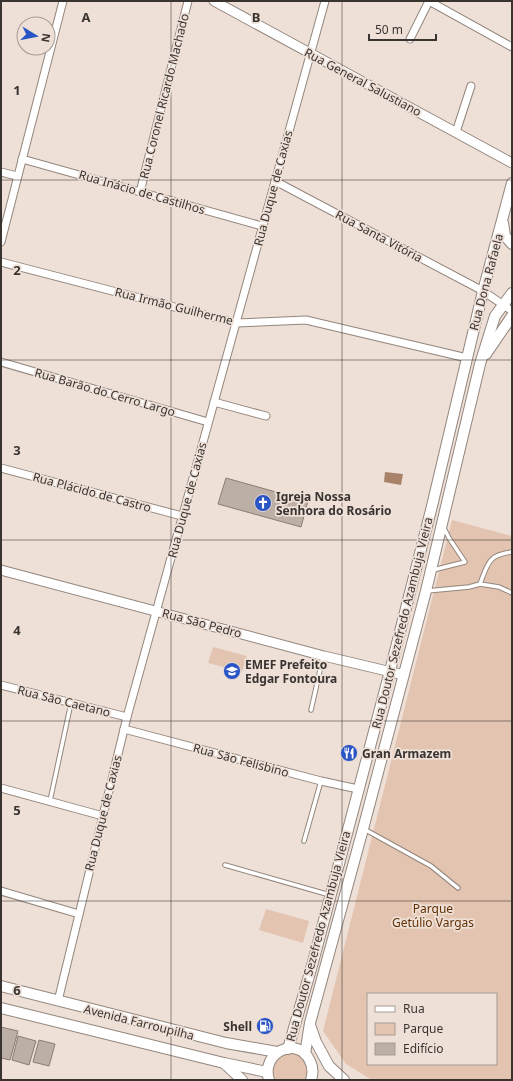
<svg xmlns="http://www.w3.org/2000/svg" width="513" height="1081" font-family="'Noto Sans',sans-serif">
<rect width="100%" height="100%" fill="#eee0d7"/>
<!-- green -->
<g fill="#e3c4b0" fill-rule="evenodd">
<path d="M 452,520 L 512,536 L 512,1080 L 372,1080 L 346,1064 L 323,1031 ZM 368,994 L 496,994 L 496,1064 L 368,1064 Z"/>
<polygon points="213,647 247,656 242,672 208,663"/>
<polygon points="266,909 309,921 303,943 259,930"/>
<path d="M 288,1052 L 299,1054 L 309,1066 L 307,1080 L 273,1080 C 271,1061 272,1061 288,1052 Z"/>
</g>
<!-- water -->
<polygon fill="#a8836a" points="385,472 403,474 401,485 384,482"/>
<!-- building -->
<g fill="#bcafa6" stroke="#897c74">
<polygon points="226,478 308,501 301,527 218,504"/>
<polygon points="1,1027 18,1031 10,1060 1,1058"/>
<polygon points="18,1036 36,1041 29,1065 12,1060"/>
<polygon points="39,1040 55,1044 49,1066 33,1062"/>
</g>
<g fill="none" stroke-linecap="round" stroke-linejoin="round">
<!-- service casing -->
<g stroke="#93867d" stroke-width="5.5">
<g id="service">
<polyline points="433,570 465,562 449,538 444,528"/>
<path d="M 480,584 C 488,563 488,555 512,552"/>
<polyline points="427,591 469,587 480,584 499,587 512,593"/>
<polyline points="311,710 323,657"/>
<polyline points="50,801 71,703"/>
<polyline points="364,829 431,866 458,888"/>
<polyline points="304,841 321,781"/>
<polyline points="225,865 330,895"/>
</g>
</g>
<!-- minor casing -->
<g stroke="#93867d" stroke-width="9">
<g id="minor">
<polyline points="429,1 512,47"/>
<polyline points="410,39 429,1"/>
<polyline points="456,132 471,86"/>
<polyline points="22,159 262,226"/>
<polyline points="1,172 17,176"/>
<polyline points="275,181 483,291 512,311"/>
<polyline points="140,192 188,1"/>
<polyline points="1,242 63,1"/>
<polyline points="1,262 236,323 306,320 467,358"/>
<polyline points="1,362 208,422"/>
<polyline points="214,402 266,416"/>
<polyline points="1,468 182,516"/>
<polyline points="1,685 127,717"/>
<polyline points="124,729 321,781 358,789"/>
<polyline points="1,788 103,816"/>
<polyline points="1,891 79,914"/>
<polyline points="58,1001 127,717 325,1"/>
</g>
</g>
<!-- tertiary casing -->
<g stroke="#93867d" stroke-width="11">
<g id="tertiary">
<polyline points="214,1 512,163"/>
<polyline points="1,570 324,656 404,675"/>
</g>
</g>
<!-- secondary casing -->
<g stroke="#93867d" stroke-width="12">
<g id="secondary">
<polyline points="503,223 505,236 512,244"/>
<polyline points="486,354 512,316"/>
<polyline points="1,986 226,1043 277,1052"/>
<polyline points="1,1008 224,1063 267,1072"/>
<polyline points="310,1025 316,1042 329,1066 344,1080"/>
<polyline points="288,1049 313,962 390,671 432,506 483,291 512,183"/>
<polyline points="305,1054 310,1023 363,829 426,591 480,364 495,316 512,293"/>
<polyline points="224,1063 242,1080"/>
<path d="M 269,1080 C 260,1052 298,1035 310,1061 C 313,1067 313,1074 311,1080"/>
</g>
</g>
<!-- service -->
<use href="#service" stroke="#fff" stroke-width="3.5"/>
<!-- minor -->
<use href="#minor" stroke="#fff" stroke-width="7"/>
<!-- tertiary -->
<use href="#tertiary" stroke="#fff" stroke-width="9"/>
<!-- secondary -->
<use href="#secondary" stroke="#fff" stroke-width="10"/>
</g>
<!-- grid -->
<path fill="none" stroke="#3a3431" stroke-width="1" stroke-opacity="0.55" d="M 171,1 L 171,1080M 342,1 L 342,1080M 1,180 L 512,180M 1,360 L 512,360M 1,540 L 512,540M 1,721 L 512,721M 1,901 L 512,901"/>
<!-- icons -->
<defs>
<g id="church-disc" transform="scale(0.9)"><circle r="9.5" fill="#2b55c4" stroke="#eee0d7"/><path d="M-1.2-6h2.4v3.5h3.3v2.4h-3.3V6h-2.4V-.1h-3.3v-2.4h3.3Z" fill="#fff"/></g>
<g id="school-disc" transform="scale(0.9)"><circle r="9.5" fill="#2b55c4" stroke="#eee0d7"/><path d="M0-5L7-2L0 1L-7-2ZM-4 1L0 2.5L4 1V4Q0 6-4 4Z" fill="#fff"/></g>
<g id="restaurant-disc" transform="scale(0.9)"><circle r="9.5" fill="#2b55c4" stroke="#eee0d7"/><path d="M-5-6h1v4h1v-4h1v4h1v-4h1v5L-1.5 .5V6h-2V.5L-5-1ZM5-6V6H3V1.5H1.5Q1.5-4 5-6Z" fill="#fff"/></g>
<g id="fuel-disc" transform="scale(0.9)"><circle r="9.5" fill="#2b55c4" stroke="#eee0d7"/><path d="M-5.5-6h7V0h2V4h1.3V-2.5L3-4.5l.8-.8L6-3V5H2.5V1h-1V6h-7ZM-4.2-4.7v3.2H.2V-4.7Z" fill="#fff"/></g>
</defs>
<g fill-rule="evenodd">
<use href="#church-disc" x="263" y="503"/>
<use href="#school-disc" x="232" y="671"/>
<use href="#restaurant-disc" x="349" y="753"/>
<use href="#fuel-disc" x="265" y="1026"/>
</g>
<g text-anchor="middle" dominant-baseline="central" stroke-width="3.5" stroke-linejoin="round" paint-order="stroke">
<!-- street labels -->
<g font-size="12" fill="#3a3431" stroke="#eee0d7">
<text transform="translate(363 82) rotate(28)">Rua General Salustiano</text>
<text transform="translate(164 96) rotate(-76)">Rua Coronel Ricardo Machado</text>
<text transform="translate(273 188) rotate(-75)">Rua Duque de Caxias</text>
<text transform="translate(142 192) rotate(16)">Rua Inácio de Castilhos</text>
<text transform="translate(379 236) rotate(28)">Rua Santa Vitória</text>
<text transform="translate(486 282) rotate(-75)">Rua Dona Rafaela</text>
<text transform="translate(174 306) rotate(14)">Rua Irmão Guilherme</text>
<text transform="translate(105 392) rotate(16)">Rua Barão do Cerro Largo</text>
<text transform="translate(92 492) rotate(15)">Rua Plácido de Castro</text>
<text transform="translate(187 500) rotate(-75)">Rua Duque de Caxias</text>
<text transform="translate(202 623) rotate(15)">Rua São Pedro</text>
<text transform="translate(402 623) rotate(-76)">Rua Doutor Sezefredo Azambuja Vieira</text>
<text transform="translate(64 701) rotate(14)">Rua São Caetano</text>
<text transform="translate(241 760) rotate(15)">Rua São Felisbino</text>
<text transform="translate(103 813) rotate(-76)">Rua Duque de Caxias</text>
<text transform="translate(318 936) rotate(-75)">Rua Doutor Sezefredo Azambuja Vieira</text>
<text transform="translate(139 1022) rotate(14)">Avenida Farroupilha</text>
</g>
<!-- poi labels -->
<g font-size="12" font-weight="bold" fill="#3a3431" stroke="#eee0d7" text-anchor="start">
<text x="276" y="496">Igreja Nossa<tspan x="276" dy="14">Senhora do Rosário</tspan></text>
<text x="245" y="664">EMEF Prefeito<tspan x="245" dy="14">Edgar Fontoura</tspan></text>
<text x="362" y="753">Gran Armazem</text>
<text x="252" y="1026" text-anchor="end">Shell</text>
</g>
<!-- park labels -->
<g font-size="12" fill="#633105" stroke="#eee0d7">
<text x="433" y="908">Parque<tspan x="433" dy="14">Getúlio Vargas</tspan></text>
</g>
</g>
<g font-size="13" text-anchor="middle" font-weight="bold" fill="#3a3431" stroke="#eee0d7" stroke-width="3.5" stroke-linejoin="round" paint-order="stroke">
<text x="86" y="22">A</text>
<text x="256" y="22">B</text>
<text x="17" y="95">1</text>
<text x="17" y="275">2</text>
<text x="17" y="455">3</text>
<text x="17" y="635">4</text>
<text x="17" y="815">5</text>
<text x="17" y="995">6</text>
</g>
<!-- border -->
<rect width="513" height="1081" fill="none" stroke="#3a3431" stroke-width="4"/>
<!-- legend -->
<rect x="367" y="993" width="130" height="72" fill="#eee0d7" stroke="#a69b95"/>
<rect x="375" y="1006" width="20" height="6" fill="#ffffff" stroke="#a69b95"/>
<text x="403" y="1013" font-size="12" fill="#3a3431">Rua</text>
<rect x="375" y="1023" width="20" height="12" fill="#e3c4b0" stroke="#a69b95"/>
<text x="403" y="1033" font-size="12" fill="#3a3431">Parque</text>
<rect x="375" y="1043" width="20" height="12" fill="#bcafa6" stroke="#a69b95"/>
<text x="403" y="1053" font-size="12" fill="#3a3431">Edifício</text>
<!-- north arrow -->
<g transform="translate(36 36) rotate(100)"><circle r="19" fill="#eee0d7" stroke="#a69b95"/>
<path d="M0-3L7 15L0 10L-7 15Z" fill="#2b55c4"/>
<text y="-6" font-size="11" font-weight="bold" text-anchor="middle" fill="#3a3431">N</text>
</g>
<!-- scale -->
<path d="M369 34v6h67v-6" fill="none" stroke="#3a3431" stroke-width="2"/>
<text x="375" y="34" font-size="12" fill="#3a3431" stroke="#eee0d7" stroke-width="3" paint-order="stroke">50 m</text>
</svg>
